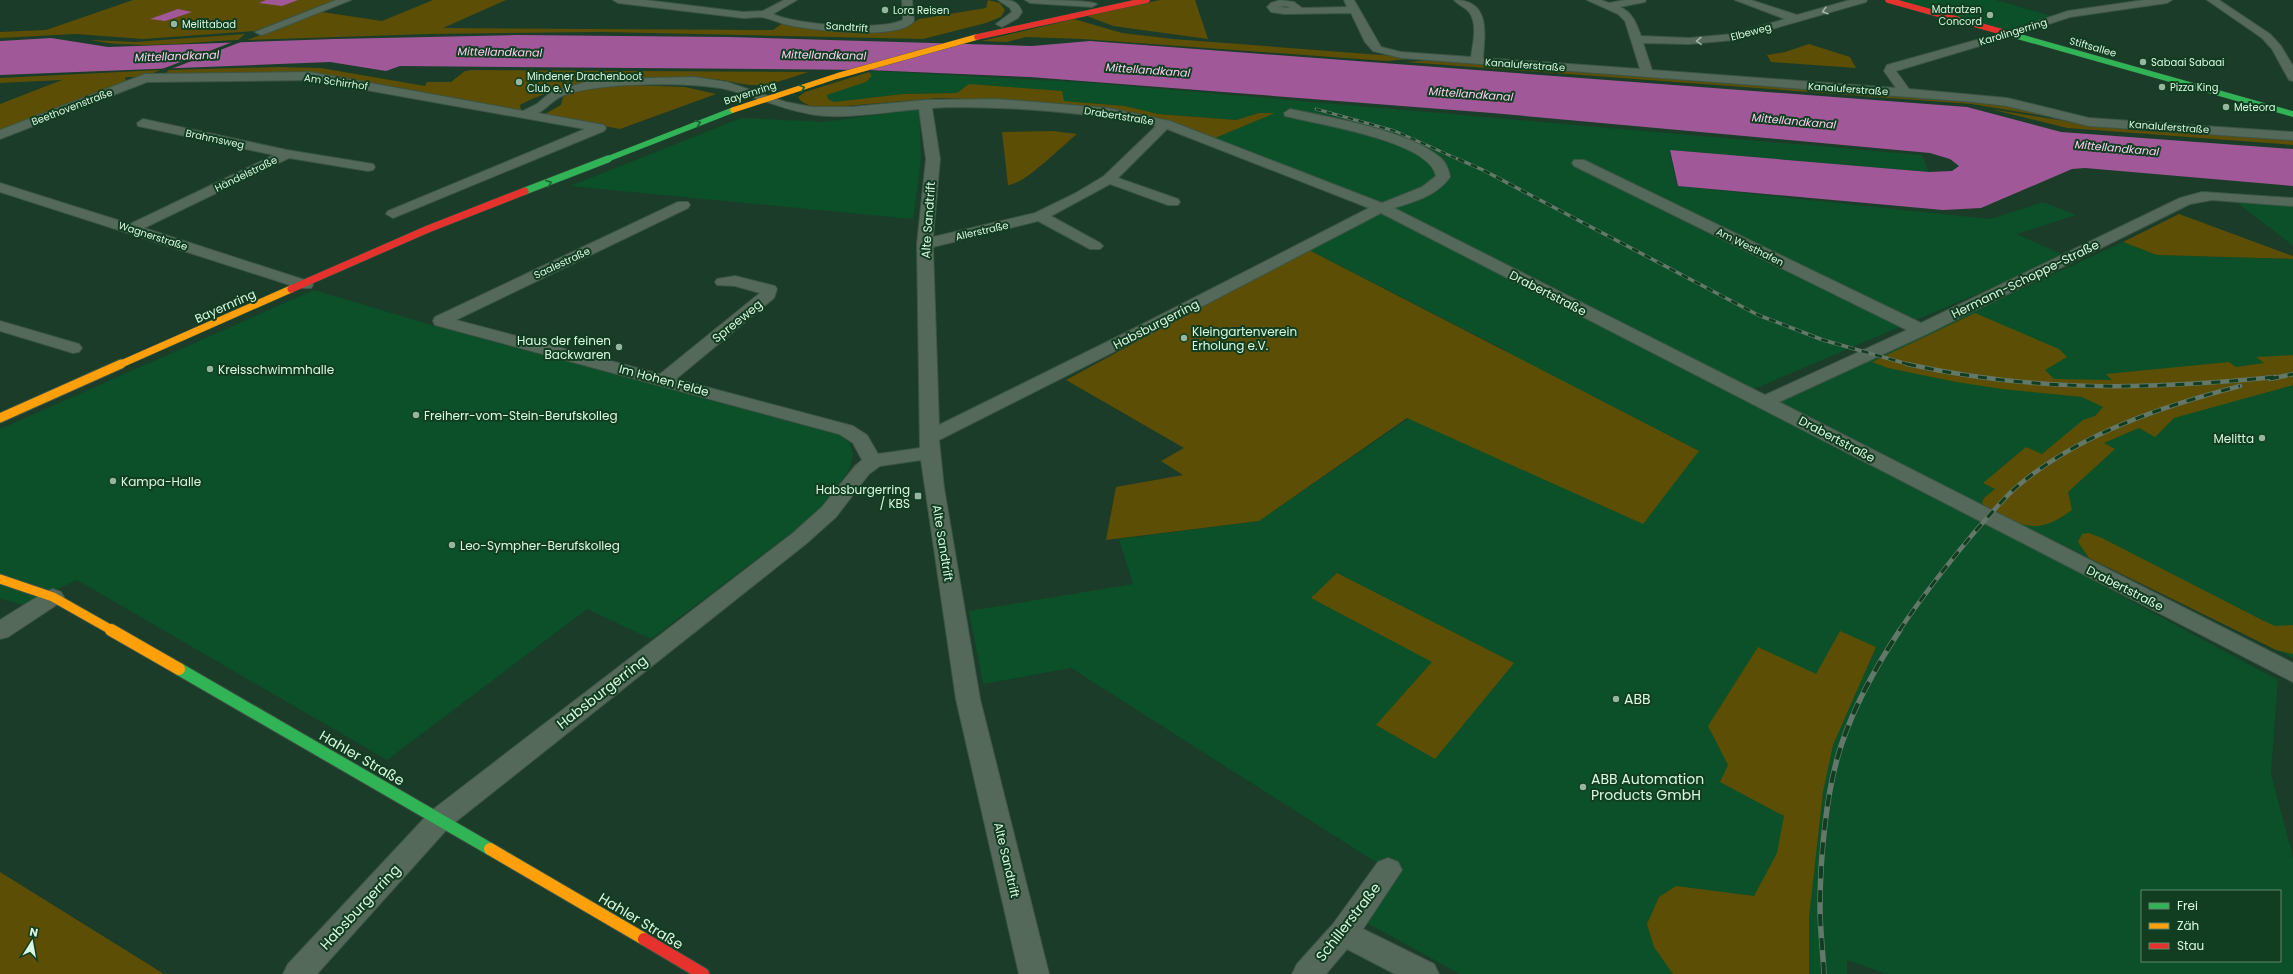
<svg xmlns="http://www.w3.org/2000/svg" width="2293" height="974" font-family="Poppins,sans-serif">
<rect width="100%" height="100%" fill="#1a3c28"/>
<!-- built -->
<g fill="#0b5028" fill-rule="evenodd">
<polygon points="1897,0 1996,0 2055,17 2007,30"/>
<polygon points="876,71 1093,83 1922,155 1929,172 1669,150 1677,186 1990,219 2043,202 2076,215 2017,234 2066,256 1754,389 1403,213 1215,138 1273,113 1259,113 1236,120 1158,114 1125,106 957,93 903,94 834,102 828,99 827,95 866,82 872,76 869,72"/>
<polygon points="919,109 921,159 913,219 570,186 741,118 823,122"/>
<polygon points="2235,201 2293,206 2293,246"/>
<path d="M 1381,210 L 1760,401 L 2278,680 L 2271,773 L 2293,858 L 2293,974 L 1887,974 L 1847,960 L 1847,974 L 1460,974 L 1356,917 L 1388,870 L 1071,668 L 983,684 L 969,611 L 1133,584 L 1119,539 L 1259,521 L 1507,351 L 1307,249 ZM 2142,891 L 2280,891 L 2280,961 L 2142,961 Z"/>
<polygon points="2123,242 2157,255 2293,259 2293,658 1775,403"/>
<polygon points="314,290 435,326 839,435 850,443 853,454 849,470 820,511 651,639 587,609 387,760 77,580 22,605 0,598 0,429"/>
</g>
<!-- green -->
<g fill="#5c4e05">
<polygon points="133,0 336,0 255,31 143,39 76,34 0,38 0,32 46,30"/>
<polygon points="433,0 506,0 443,28 773,30 783,23 888,31 907,27 919,19 986,8 988,0 1000,3 1005,10 1001,17 986,23 923,39 602,32 430,34 247,40 322,12 382,21"/>
<polygon points="1160,0 1195,0 1208,39 1113,26 1087,16"/>
<polygon points="1074,19 1122,33 1173,39 1420,58 1387,61 1082,39 1026,37 1007,42 981,41"/>
<path d="M 245,34 L 238,40 C 192,42 135,50 91,40 L 135,42 Z"/>
<polygon points="1809,44 1850,57 1856,68 1771,62 1767,55 1785,52"/>
<polygon points="1433,60 1992,102 2057,118 1971,104 1406,62"/>
<path d="M 278,67 L 321,68 L 425,86 L 427,82 L 451,82 L 465,71 L 472,70 L 809,72 C 792,77 776,84 759,85 C 743,86 729,80 713,79 C 650,76 577,74 520,105 L 521,110 L 315,74 L 164,75 L 169,70 Z"/>
<polygon points="160,70 144,77 127,77 125,78 126,82 0,132 0,104 62,80 0,83 0,78"/>
<polygon points="869,72 872,76 866,82 827,95 828,99 834,102 903,94 957,93 969,84 1062,91 1064,101 1125,106 1158,114 1236,120 1259,113 1275,113 1215,138 1169,121 1117,110 1053,103 940,98 834,107 810,106 801,101 798,97 805,92"/>
<path d="M 633,85 L 685,87 L 716,94 L 620,129 L 543,115 L 561,105 L 563,97 C 584,86 610,86 633,85 Z"/>
<polygon points="1990,109 2072,122 2293,139 2293,145 2067,128"/>
<path d="M 1053,131 L 1077,134 C 1063,145 1024,185 1008,185 L 1002,132 Z"/>
<polygon points="2179,214 2293,256 2293,259 2157,255 2123,242"/>
<polygon points="1307,249 1699,451 1643,524 1407,418 1259,521 1106,540 1116,487 1183,475 1161,461 1184,448 1066,380"/>
<path d="M 1975,313 L 2059,349 L 2067,357 L 2045,370 L 2054,379 L 2112,380 L 2106,374 L 2229,362 L 2236,367 L 2264,363 L 2256,357 L 2293,355 L 2293,385 L 2174,418 L 2155,437 L 2139,428 L 2104,443 L 2115,449 L 2068,492 L 2072,510 C 2047,528 2034,531 2006,518 C 1997,513 1989,510 1982,503 L 1984,498 L 1995,489 L 1983,483 L 2026,447 L 2042,454 L 2083,420 L 2095,416 L 2103,407 L 2082,397 L 2002,389 L 1956,382 L 1888,368 L 1872,362 Z"/>
<polygon points="2089,533 2102,538 2262,620 2275,626 2293,625 2293,654 2276,650 2089,558 2078,542 2082,534"/>
<polygon points="1337,573 1514,663 1435,759 1376,725 1432,662 1311,598"/>
<polygon points="1840,631 1876,647 1833,745 1823,792 1809,917 1809,974 1673,974 1654,947 1647,924 1659,897 1676,886 1754,896 1777,853 1784,816 1720,782 1728,765 1708,726 1758,647 1816,674"/>
<polygon points="0,872 164,974 0,974"/>
</g>
<!-- water -->
<g fill="#a15899">
<polygon points="266,0 298,0 282,6 259,3"/>
<polygon points="178,9 192,12 165,21 150,19"/>
<polygon points="516,35 727,37 1032,46 1090,41 1967,107 2061,132 2293,149 2293,186 2085,168 2072,169 1981,208 1943,210 1678,186 1670,150 1929,172 1952,171 1959,166 1950,159 1930,153 1492,113 1030,77 868,70 400,66 386,71 330,62 0,75 0,41 51,38 108,47 334,39"/>
</g>
<!-- pier -->
<polygon fill="#1a3c28" points="238,40 246,40 171,69 162,69"/>
<g fill="none" stroke-linecap="round" stroke-linejoin="round">
<!-- street casing -->
<g stroke="#3c5545" stroke-width="2">
<g id="street">
<polygon points="336,0 351,0 265,34 261,35 255,32"/>
<path d="M 613,0 L 645,0 L 743,12 L 763,11 L 784,0 L 797,0 L 773,14 C 796,25 880,31 903,20 L 902,0 L 912,0 L 914,21 C 900,41 811,30 788,25 C 779,23 770,18 761,17 C 755,17 749,18 743,18 L 618,3 Z"/>
<path d="M 998,0 C 1010,0 1018,0 1022,12 L 1018,18 L 1002,27 L 996,24 L 1012,12 L 1010,8 Z"/>
<path d="M 1025,0 C 1037,0 1091,0 1097,4 L 1092,7 L 1030,3 Z"/>
<path d="M 1280,0 L 1294,2 L 1302,8 L 1347,7 L 1344,0 L 1354,0 L 1381,47 L 1401,52 L 1471,57 C 1473,43 1478,24 1469,12 C 1465,7 1458,5 1454,0 C 1490,0 1485,31 1483,58 L 1640,69 L 1625,21 L 1618,14 L 1587,0 L 1601,0 L 1609,3 L 1625,0 L 1646,0 L 1645,2 L 1620,7 C 1633,13 1636,23 1641,36 L 1689,38 L 1733,34 L 1785,19 L 1735,0 L 1751,0 L 1797,15 L 1850,0 L 1867,0 L 1866,2 L 1734,40 L 1689,44 L 1643,43 L 1652,70 L 1896,88 L 1884,71 L 1887,65 L 2005,32 L 2068,11 L 2144,0 L 2172,0 L 2167,3 L 2070,17 L 2013,36 L 1896,71 L 1909,89 L 2007,98 L 2089,118 L 2293,132 L 2293,140 L 2089,126 L 2007,106 L 1974,102 L 1401,58 L 1373,51 L 1365,42 L 1351,13 L 1284,14 L 1271,12 L 1267,7 L 1271,3 ZM 1286,6 L 1290,8 L 1278,7 Z"/>
<polygon points="2207,0 2219,0 2270,34 2281,46 2293,66 2293,81 2289,80 2272,49 2262,38"/>
<path d="M 310,72 L 523,111 L 537,104 L 551,92 L 586,82 L 609,79 L 694,77 L 727,82 L 786,102 L 812,107 L 851,107 L 925,100 L 996,99 L 1108,108 L 1170,121 L 1382,203 L 1422,187 L 1436,176 C 1430,141 1317,124 1285,116 L 1284,113 L 1290,109 C 1332,118 1408,130 1441,158 C 1446,163 1449,170 1450,177 C 1438,195 1414,202 1394,208 L 1765,395 L 1907,330 L 1574,166 L 1572,163 L 1574,160 L 1584,160 L 1921,323 L 2180,198 L 2202,192 L 2293,198 L 2293,206 L 2212,200 L 2190,204 L 1927,334 L 1779,402 L 2293,663 L 2293,682 L 1381,213 L 1153,332 L 939,440 L 944,488 L 980,699 L 1049,974 L 1019,974 L 956,699 L 921,460 L 880,466 L 869,474 L 836,517 L 807,543 L 449,827 L 317,974 L 283,974 L 288,964 L 431,811 L 793,533 L 822,507 L 855,466 L 862,460 L 853,443 L 839,434 L 435,325 L 433,321 L 435,317 L 678,202 L 688,202 L 690,205 L 688,208 L 456,320 L 660,374 L 760,293 L 735,286 L 717,285 L 715,282 L 717,279 L 735,276 L 775,286 L 777,289 L 774,298 L 676,379 L 853,426 L 867,435 L 878,454 L 920,448 L 917,244 L 926,159 L 919,109 C 886,112 843,120 810,114 C 779,109 751,94 720,88 C 685,82 592,82 560,97 C 552,101 546,109 538,113 L 604,125 L 606,128 L 604,131 L 393,218 L 386,214 L 388,211 L 585,129 L 310,80 L 147,82 L 0,139 L 0,130 L 145,74 ZM 949,107 C 1018,107 1088,112 1156,126 L 1104,176 L 1074,194 L 1035,213 L 933,237 L 940,159 L 932,108 ZM 1167,129 L 1369,208 L 1141,325 L 939,425 L 933,247 L 1038,221 L 1090,249 L 1100,249 L 1103,246 L 1100,243 L 1051,216 L 1110,184 L 1168,205 L 1178,205 L 1180,202 L 1178,199 L 1118,178 Z"/>
<polygon points="143,119 287,150 373,164 375,167 373,170 368,171 289,158 144,228 311,282 313,285 311,288 299,288 0,192 0,183 130,224 274,155 138,126 137,123"/>
<polygon points="0,321 79,344 82,348 79,352 73,353 0,331"/>
<polygon points="53,589 61,592 64,597 61,602 8,637 0,639 0,620 45,592"/>
<polygon points="1388,858 1398,862 1402,870 1363,929 1434,964 1439,974 1395,974 1347,949 1326,974 1292,974 1297,964 1333,924 1378,862"/>
</g>
</g>
<!-- fast-far2 casing -->
<g stroke="#3c5545" stroke-width="6">
<g id="fast-far2">
<polyline points="2017,36 2293,114"/>
<polyline points="605,160 733,110"/>
</g>
</g>
<!-- fast-far1 casing -->
<g stroke="#3c5545" stroke-width="8">
<polyline id="fast-far1" points="525,191 608,159"/>
</g>
<!-- fast casing -->
<g stroke="#3c5545" stroke-width="14">
<polyline id="fast" points="179,669 490,849"/>
</g>
<!-- slow-far3 casing -->
<g stroke="#3c5545" stroke-width="6">
<polyline id="slow-far3" points="733,110 837,76 977,37"/>
</g>
<!-- slow-far2 casing -->
<g stroke="#3c5545" stroke-width="8">
<polyline id="slow-far2" points="119,365 291,289"/>
</g>
<!-- slow-far1 casing -->
<g stroke="#3c5545" stroke-width="11">
<g id="slow-far1">
<polyline points="0,418 121,364"/>
<polyline points="0,579 53,597 113,631"/>
</g>
</g>
<!-- slow casing -->
<g stroke="#3c5545" stroke-width="14">
<g id="slow">
<polyline points="111,630 179,669"/>
<polyline points="490,849 644,939"/>
</g>
</g>
<!-- jam-far2 casing -->
<g stroke="#3c5545" stroke-width="6">
<g id="jam-far2">
<polyline points="1888,0 2017,36"/>
<polyline points="977,37 1147,0"/>
</g>
</g>
<!-- jam-far1 casing -->
<g stroke="#3c5545" stroke-width="8">
<polyline id="jam-far1" points="291,289 428,229 525,191"/>
</g>
<!-- jam casing -->
<g stroke="#3c5545" stroke-width="14">
<polyline id="jam" points="644,939 703,974"/>
</g>
<!-- street -->
<use href="#street" fill="#54695a" fill-rule="evenodd"/>
<!-- fast-far2 -->
<use href="#fast-far2" stroke="#30b455" stroke-width="5.5"/>
<!-- fast-far1 -->
<use href="#fast-far1" stroke="#30b455" stroke-width="7"/>
<!-- fast -->
<use href="#fast" stroke="#30b455" stroke-width="12"/>
<!-- slow-far3 -->
<use href="#slow-far3" stroke="#ff9f0a" stroke-width="5.5"/>
<!-- slow-far2 -->
<use href="#slow-far2" stroke="#ff9f0a" stroke-width="7"/>
<!-- slow-far1 -->
<use href="#slow-far1" stroke="#ff9f0a" stroke-width="9"/>
<!-- slow -->
<use href="#slow" stroke="#ff9f0a" stroke-width="12"/>
<!-- jam-far2 -->
<use href="#jam-far2" stroke="#e5322d" stroke-width="5.5"/>
<!-- jam-far1 -->
<use href="#jam-far1" stroke="#e5322d" stroke-width="7"/>
<!-- jam -->
<use href="#jam" stroke="#e5322d" stroke-width="12"/>
<!-- rail-far3 casing -->
<g stroke="#64786a" stroke-width="3">
<polyline id="rail-far3" points="1316,109 1395,131 1460,160"/>
</g>
<!-- rail-far2 casing -->
<g stroke="#64786a" stroke-width="3.5">
<polyline id="rail-far2" points="1458,159 1483,170 1758,315 1823,340 1911,365"/>
</g>
<!-- rail-far1 casing -->
<g stroke="#64786a" stroke-width="4.5">
<g id="rail-far1">
<path d="M 1907,364 C 2033,392 2147,390 2275,377"/>
<polyline points="2270,379 2293,374"/>
<path d="M 1899,631 C 1923,595 1950,561 1978,528 C 1992,513 2004,497 2020,484 C 2082,433 2163,406 2240,386"/>
</g>
</g>
<!-- rail casing -->
<g stroke="#64786a" stroke-width="5.5">
<path id="rail" d="M 1824,974 C 1823,952 1820,930 1820,908 C 1820,858 1826,789 1842,743 C 1855,704 1877,665 1900,630"/>
</g>
<!-- rail-far3 -->
<use href="#rail-far3" stroke="#113d20" stroke-width="2" stroke-dasharray="5.5" stroke-linecap="butt"/>
<!-- rail-far2 -->
<use href="#rail-far2" stroke="#113d20" stroke-width="2.5" stroke-dasharray="7" stroke-linecap="butt"/>
<!-- rail-far1 -->
<use href="#rail-far1" stroke="#113d20" stroke-width="3" stroke-dasharray="9" stroke-linecap="butt"/>
<!-- rail -->
<use href="#rail" stroke="#113d20" stroke-width="4" stroke-dasharray="12" stroke-linecap="butt"/>
</g>
<!-- one-way arrows -->
<defs><path id="oneway-chevron" d="M-2-3.5L2.5 0L-2 3.5" fill="none" stroke-width="1.6" stroke-linecap="round" stroke-linejoin="round"/></defs>
<g stroke="#9eb7a4">
<use href="#oneway-chevron" transform="translate(1825 11) rotate(164)"/>
<use href="#oneway-chevron" transform="translate(1699 41) rotate(177)"/>
</g>
<g stroke="#1a6130">
<use href="#oneway-chevron" transform="translate(802 88) rotate(-18)"/>
<use href="#oneway-chevron" transform="translate(698 123) rotate(-20)"/>
<use href="#oneway-chevron" transform="translate(549 183) rotate(-20)"/>
</g>
<!-- markers -->
<g fill="#97b6a0" stroke="#113d20" stroke-width="1.5">
<circle cx="885" cy="10" r="4"/>
<circle cx="1990" cy="15" r="4"/>
<circle cx="174" cy="24" r="4"/>
<circle cx="2143" cy="62" r="4"/>
<circle cx="519" cy="82" r="4"/>
<circle cx="2162" cy="87" r="4"/>
<circle cx="2226" cy="107" r="4"/>
<circle cx="1184" cy="338" r="4"/>
<circle cx="619" cy="347" r="4"/>
<circle cx="210" cy="369" r="4"/>
<circle cx="416" cy="415" r="4"/>
<circle cx="2262" cy="438" r="4"/>
<circle cx="113" cy="481" r="4"/>
<rect x="914" y="492" width="8" height="8" rx="2"/>
<circle cx="452" cy="545" r="4"/>
<circle cx="1616" cy="699" r="4"/>
<circle cx="1583" cy="787" r="4"/>
</g>
<g text-anchor="middle" dominant-baseline="central" stroke-width="4" stroke-linejoin="round" paint-order="stroke">
<!-- far-poi labels -->
<g font-size="10" fill="#daf7e0" stroke="#113d20" text-anchor="start">
<text x="1982" y="9" text-anchor="end">Matratzen<tspan x="1982" dy="12">Concord</tspan></text>
<text x="893" y="10">Lora Reisen</text>
<text x="182" y="24">Melittabad</text>
<text x="2151" y="62">Sabaai Sabaai</text>
<text x="527" y="76">Mindener Drachenboot<tspan x="527" dy="12">Club e. V.</tspan></text>
<text x="2170" y="87">Pizza King</text>
<text x="2234" y="107">Meteora</text>
</g>
<!-- far-street labels -->
<g font-size="10" fill="#daf7e0" stroke="#113d20">
<text transform="translate(847 27) rotate(4)">Sandtrift</text>
<text transform="translate(1751 32) rotate(-15)">Elbeweg</text>
<text transform="translate(2013 32) rotate(-17)">Karolingerring</text>
<text transform="translate(2093 47) rotate(16)">Stiftsallee</text>
<text transform="translate(1525 65) rotate(4)">Kanaluferstraße</text>
<text transform="translate(336 82) rotate(8)">Am Schirrhof</text>
<text transform="translate(1848 89) rotate(4)">Kanaluferstraße</text>
<text transform="translate(750 93) rotate(-18)">Bayernring</text>
<text transform="translate(72 107) rotate(-21)">Beethovenstraße</text>
<text transform="translate(1119 116) rotate(9)">Drabertstraße</text>
<text transform="translate(2169 127) rotate(4)">Kanaluferstraße</text>
<text transform="translate(215 139) rotate(12)">Brahmsweg</text>
<text transform="translate(246 174) rotate(-26)">Händelstraße</text>
<text transform="translate(982 231) rotate(-13)">Allerstraße</text>
<text transform="translate(153 236) rotate(18)">Wagnerstraße</text>
<text transform="translate(1750 247) rotate(26)">Am Westhafen</text>
<text transform="translate(562 263) rotate(-25)">Saalestraße</text>
</g>
<!-- far-water labels -->
<g font-size="11" font-style="italic" fill="#fbcff4" stroke="#113d20">
<text transform="translate(500 52) rotate(1)">Mittellandkanal</text>
<text transform="translate(824 55) rotate(1)">Mittellandkanal</text>
<text transform="translate(177 56) rotate(-2)">Mittellandkanal</text>
<text transform="translate(1148 70) rotate(4)">Mittellandkanal</text>
<text transform="translate(1471 94) rotate(4)">Mittellandkanal</text>
<text transform="translate(1794 121) rotate(5)">Mittellandkanal</text>
<text transform="translate(2117 148) rotate(5)">Mittellandkanal</text>
</g>
<!-- street labels -->
<g font-size="12" fill="#daf7e0" stroke="#113d20">
<text transform="translate(928 220) rotate(-86)">Alte Sandtrift</text>
<text transform="translate(2025 279) rotate(-26)">Hermann-Schoppe-Straße</text>
<text transform="translate(1548 293) rotate(27)">Drabertstraße</text>
<text transform="translate(225 306) rotate(-24)">Bayernring</text>
<text transform="translate(737 321) rotate(-39)">Spreeweg</text>
<text transform="translate(1156 324) rotate(-27)">Habsburgerring</text>
<text transform="translate(664 380) rotate(15)">Im Hohen Felde</text>
<text transform="translate(1837 439) rotate(28)">Drabertstraße</text>
<text transform="translate(943 543) rotate(81)">Alte Sandtrift</text>
<text transform="translate(2125 588) rotate(27)">Drabertstraße</text>
<text transform="translate(1007 860) rotate(77)">Alte Sandtrift</text>
</g>
<!-- poi labels -->
<g font-size="12" fill="#daf7e0" stroke="#113d20" text-anchor="start">
<text x="1192" y="331">Kleingartenverein<tspan x="1192" dy="14">Erholung e.V.</tspan></text>
<text x="611" y="340" text-anchor="end">Haus der feinen<tspan x="611" dy="14">Backwaren</tspan></text>
<text x="218" y="369">Kreisschwimmhalle</text>
<text x="424" y="415">Freiherr-vom-Stein-Berufskolleg</text>
<text x="2254" y="438" text-anchor="end">Melitta</text>
<text x="121" y="481">Kampa-Halle</text>
<text x="910" y="489" text-anchor="end">Habsburgerring<tspan x="910" dy="14">/ KBS</tspan></text>
<text x="460" y="545">Leo-Sympher-Berufskolleg</text>
</g>
<!-- near-street labels -->
<g font-size="14" fill="#daf7e0" stroke="#113d20">
<text transform="translate(602 692) rotate(-38)">Habsburgerring</text>
<text transform="translate(362 758) rotate(30)">Hahler Straße</text>
<text transform="translate(360 907) rotate(-47)">Habsburgerring</text>
<text transform="translate(641 921) rotate(31)">Hahler Straße</text>
<text transform="translate(1348 922) rotate(-52)">Schillerstraße</text>
</g>
<!-- near-poi labels -->
<g font-size="14" fill="#daf7e0" stroke="#113d20" text-anchor="start">
<text x="1624" y="699">ABB</text>
<text x="1591" y="779">ABB Automation<tspan x="1591" dy="16">Products GmbH</tspan></text>
</g>
</g>
<!-- legend -->
<rect x="2141" y="890" width="140" height="72" fill="#113d20" stroke="#61876d"/>
<rect x="2149" y="903" width="20" height="6" fill="#30b455" stroke="#61876d"/>
<text x="2177" y="910" font-size="12" fill="#daf7e0">Frei</text>
<rect x="2149" y="923" width="20" height="6" fill="#ff9f0a" stroke="#61876d"/>
<text x="2177" y="930" font-size="12" fill="#daf7e0">Zäh</text>
<rect x="2149" y="943" width="20" height="6" fill="#e5322d" stroke="#61876d"/>
<text x="2177" y="950" font-size="12" fill="#daf7e0">Stau</text>
<!-- north arrow -->
<g transform="translate(32 942) rotate(11)" stroke="#113d20" stroke-width="3" paint-order="stroke">
<path d="M0-3L7 15L0 10L-7 15Z" fill="#daf7e0"/>
<text y="-6" font-size="11" font-weight="bold" text-anchor="middle" fill="#daf7e0">N</text>
</g>
</svg>
